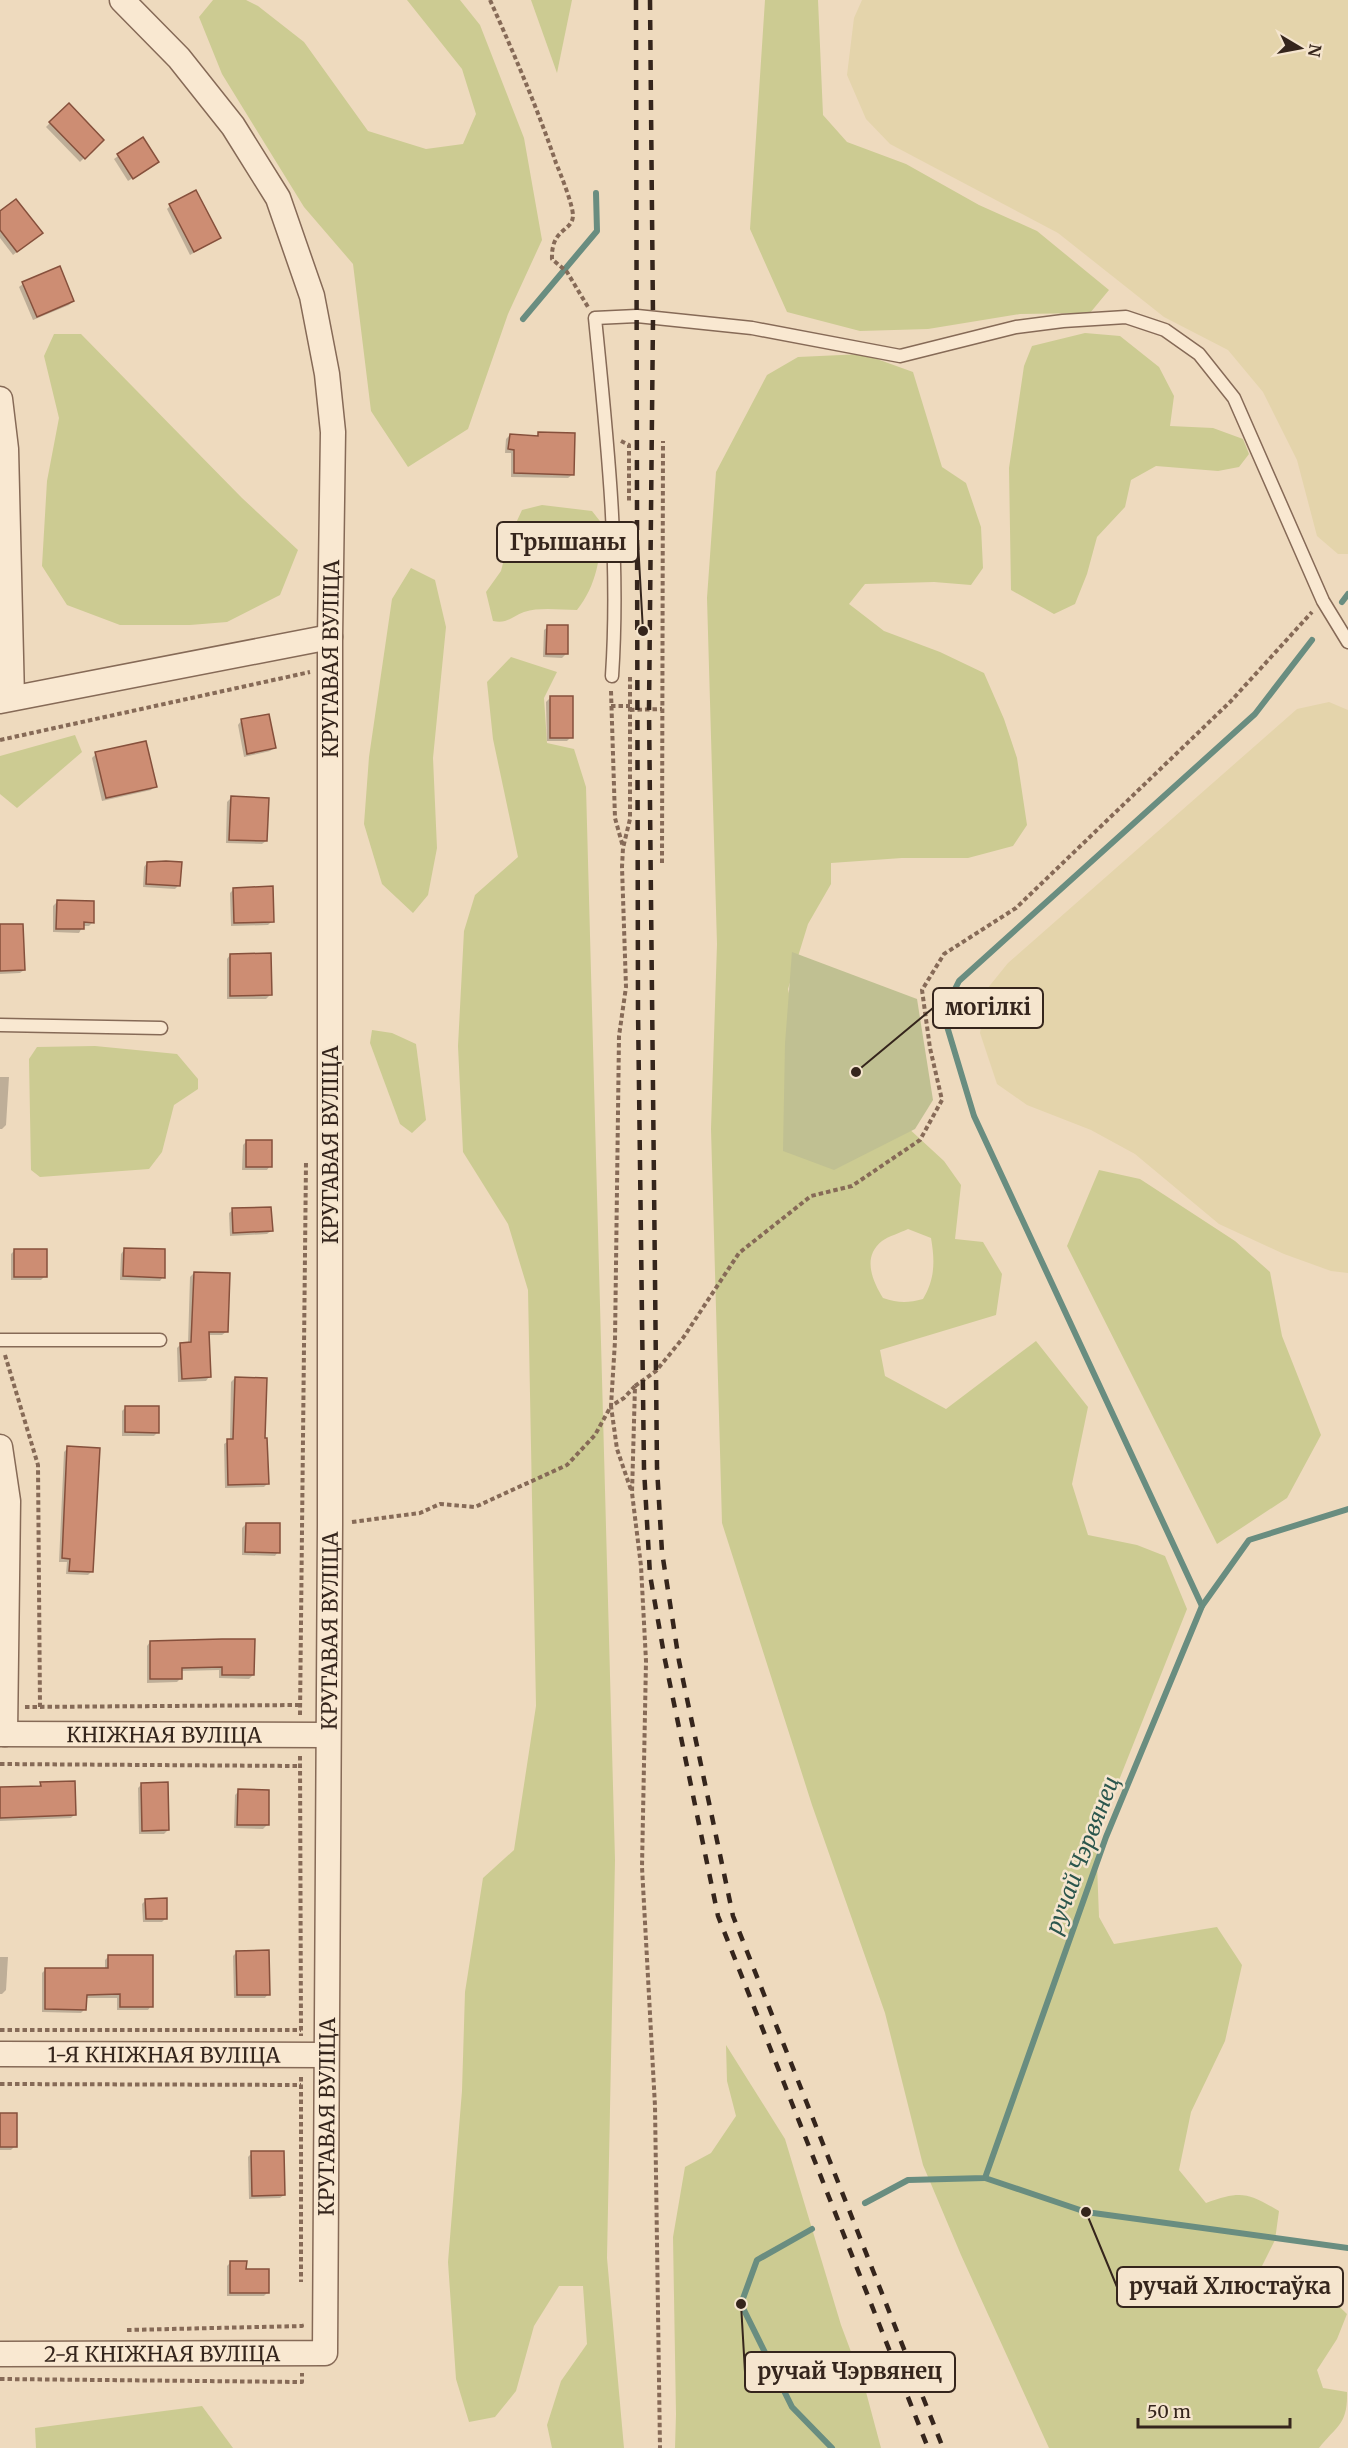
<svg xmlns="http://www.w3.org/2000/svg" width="1348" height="2448" font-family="Merriweather,serif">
<rect width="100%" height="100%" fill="#eedabe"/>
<!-- farmland -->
<g fill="#e4d4ab">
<polygon points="862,0 1348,0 1348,554 1338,554 1317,536 1297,460 1263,392 1228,350 1164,317 1058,233 890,144 866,119 847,75 854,18"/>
<polygon points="1329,702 1348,710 1348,1273 1331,1271 1284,1254 1219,1224 1135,1154 1091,1130 1027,1105 997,1084 980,1033 987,989 1008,963 1297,709"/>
</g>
<!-- green -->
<g fill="#cccb92" fill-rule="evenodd">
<polygon points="213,0 246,0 258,6 304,42 368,131 426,149 463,144 476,114 462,69 407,0 460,0 480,25 524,138 542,240 508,314 468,429 408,467 371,411 353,264 304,207 222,74 199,17"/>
<polygon points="531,0 572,0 557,73"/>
<polygon points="765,0 818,0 823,115 847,142 906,164 979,205 1037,231 1109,290 1090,313 1020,314 928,329 860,331 787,312 750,229"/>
<polygon points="1085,333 1120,336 1159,367 1174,396 1170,426 1213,428 1243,439 1249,454 1239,467 1218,471 1156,466 1131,480 1125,507 1097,537 1087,574 1075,604 1054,614 1011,590 1009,468 1024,366 1032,346"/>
<polygon points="54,334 81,334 242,498 298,550 280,595 227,622 190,625 120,625 67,605 42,566 47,481 59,418 44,356"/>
<path d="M 863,354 L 913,372 L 942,467 L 966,483 L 981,527 L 983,568 L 971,585 L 934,582 L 865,584 L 849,604 L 884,631 L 940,652 L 984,673 L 1004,719 L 1017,758 L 1027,825 L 1013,846 L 968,858 L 902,858 L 831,863 L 831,884 L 808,924 L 788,989 L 800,1042 L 906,1126 L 944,1161 L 961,1185 L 955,1239 L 983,1242 L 1002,1274 L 996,1315 L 880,1350 L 885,1376 L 946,1409 L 1036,1341 L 1088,1407 L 1072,1484 L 1088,1535 L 1137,1545 L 1165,1556 L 1187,1609 L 1096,1838 L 1099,1917 L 1114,1944 L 1217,1927 L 1242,1965 L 1225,2041 L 1191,2112 L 1179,2170 L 1206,2203 C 1242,2190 1248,2193 1279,2211 L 1275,2240 L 1260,2270 L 1287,2281 L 1321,2289 L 1347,2314 L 1337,2339 L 1317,2370 L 1323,2388 L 1347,2392 C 1348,2425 1336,2426 1319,2448 L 1049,2448 L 961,2255 L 923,2165 L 885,2013 L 812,1805 L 722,1523 L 711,1129 L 717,944 L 707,598 L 716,472 L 767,375 L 798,357 ZM 908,1229 L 931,1238 C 935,1261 935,1279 923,1299 C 908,1303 898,1303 883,1298 C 872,1280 862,1257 882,1241 C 889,1236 900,1233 908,1229 Z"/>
<path d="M 542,505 L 592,511 L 603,525 C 600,557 597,585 577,610 C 560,610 540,607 524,612 C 511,617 507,624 493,621 L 486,592 L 501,571 L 510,536 L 522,510 Z"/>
<polygon points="411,568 435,580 446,627 433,758 437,848 428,895 413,913 382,884 364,824 369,757 392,599"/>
<polygon points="511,657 557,672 544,698 547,743 574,749 586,787 615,1860 607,2258 624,2448 552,2448 547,2425 561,2381 587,2344 583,2286 559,2286 534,2326 516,2391 495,2417 469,2422 456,2379 448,2262 462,2091 465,1992 483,1878 514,1850 536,1706 528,1290 508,1224 463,1152 458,1046 464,931 475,895 518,857 493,739 487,682"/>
<polygon points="75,735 82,752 17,808 0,794 0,756"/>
<polygon points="372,1030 392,1033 416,1044 426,1120 412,1133 400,1124 370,1043"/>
<polygon points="95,1046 177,1054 198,1079 198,1089 174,1105 162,1152 149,1169 40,1177 31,1170 29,1059 37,1047"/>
<polygon points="1099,1170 1140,1179 1235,1241 1270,1272 1282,1336 1321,1435 1287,1498 1217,1544 1067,1246"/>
<polygon points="726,2045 785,2139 841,2325 866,2392 881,2448 675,2448 676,2414 673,2237 685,2167 711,2153 736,2116 727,2081"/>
<polygon points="202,2406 233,2448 36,2448 35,2428"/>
</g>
<!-- cemetery -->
<polygon fill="#c0c092" points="792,952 917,999 933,1100 915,1129 834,1170 783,1151 785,1044"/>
<!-- shadow -->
<g fill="#0003">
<polygon points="68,105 102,140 80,162 46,127"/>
<polygon points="142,139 153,165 128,181 114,159"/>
<polygon points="170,206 219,238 190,255 167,209"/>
<polygon points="0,213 37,236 13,255 0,238"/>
<polygon points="23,284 73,301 69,305 33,320 19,287"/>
<polygon points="539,434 572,475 568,478 511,477 511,453 505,453 506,439 510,435 535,438"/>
<polygon points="548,627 566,654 562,658 543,657 544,630"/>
<polygon points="550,698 571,737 567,741 547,741 546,702"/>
<polygon points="241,721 274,748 270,751 244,757 238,725"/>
<polygon points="96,754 155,786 151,790 102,801 92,758"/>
<polygon points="231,798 266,841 262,844 226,843 227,802"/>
<polygon points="147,863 178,886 175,889 143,887 144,867"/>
<polygon points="234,889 272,921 268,925 231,926 230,893"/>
<polygon points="57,902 93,922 89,926 83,926 79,933 53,932 53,906"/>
<polygon points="0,926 24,970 20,973 0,974"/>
<polygon points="230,955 270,995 266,999 227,999 227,959"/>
<polygon points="0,1077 9,1077 6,1125 2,1129 0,1129"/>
<polygon points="247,1141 270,1166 267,1170 242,1170 243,1145"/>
<polygon points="233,1210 271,1231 267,1234 230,1236 229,1213"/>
<polygon points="15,1250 45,1276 41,1280 11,1280 11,1254"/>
<polygon points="124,1250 163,1277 160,1281 120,1280 121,1254"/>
<polygon points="194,1273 226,1332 222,1335 208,1335 209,1377 206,1381 178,1382 177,1348 181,1344 188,1344 190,1277"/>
<polygon points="235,1378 264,1439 268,1483 264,1487 225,1488 224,1444 230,1440 231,1382"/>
<polygon points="126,1407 158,1432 154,1436 122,1436 122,1411"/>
<polygon points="68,1448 92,1571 88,1575 66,1574 67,1562 59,1562 64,1452"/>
<polygon points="246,1524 278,1552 275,1556 242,1555 242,1528"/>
<polygon points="150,1642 253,1675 249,1679 219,1678 219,1670 181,1671 181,1678 177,1682 147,1683 147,1646"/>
<polygon points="41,1784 75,1814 71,1818 0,1821 0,1789 37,1788"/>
<polygon points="142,1784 168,1830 164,1834 139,1834 138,1788"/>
<polygon points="239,1791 267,1825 263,1829 234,1828 235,1795"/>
<polygon points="146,1900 166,1918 162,1922 143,1922 142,1904"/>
<polygon points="237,1952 268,1994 265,1998 234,1998 233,1956"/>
<polygon points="109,1956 151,2006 148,2010 117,2010 117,1998 85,1998 85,2009 81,2013 42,2012 42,1973 46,1969 105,1970 105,1960"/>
<polygon points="0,1957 8,1957 6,1990 2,1994 0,1994"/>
<polygon points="0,2115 15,2146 11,2150 0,2150"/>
<polygon points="252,2153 284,2195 280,2198 249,2199 248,2157"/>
<polygon points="230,2263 245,2270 268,2292 264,2296 227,2296 227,2266"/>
</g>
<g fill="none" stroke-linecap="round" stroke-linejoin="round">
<!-- stream -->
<g stroke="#698d80" stroke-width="6">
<polyline points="523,319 597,231 596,193"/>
<polyline points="1342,602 1348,594"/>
<polyline points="1202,1606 974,1116 943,1013 959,981 1255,714 1312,640"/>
<polyline points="985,2178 1086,2212 1348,2248"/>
<polyline points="865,2203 908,2180 985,2178 1106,1837 1202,1606 1249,1540 1348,1509"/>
<polyline points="812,2229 757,2260 741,2304 792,2407 832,2448"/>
</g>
</g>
<!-- building -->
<g fill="#cd8d73" stroke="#86503c" stroke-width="1.5">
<polygon points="69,103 104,140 85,159 49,122"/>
<polygon points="143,137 159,162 133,179 117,154"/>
<polygon points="196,190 221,238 194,252 169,204"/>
<polygon points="16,199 43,233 17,252 0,230 0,211"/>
<polygon points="60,266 74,301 37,317 22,282"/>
<polygon points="538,432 575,433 574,475 514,473 514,450 508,449 510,434 538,436"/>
<polygon points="547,625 568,625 568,654 546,654"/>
<rect x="550" y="696" width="23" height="42"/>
<polygon points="269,714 276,748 247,754 241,719"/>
<polygon points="146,741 157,787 106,798 95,752"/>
<polygon points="231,796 269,798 267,841 229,840"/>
<polygon points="166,861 182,862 180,886 146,884 147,862"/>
<polygon points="273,886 274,922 234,923 233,888"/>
<polygon points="57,900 94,901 94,923 84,922 84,929 56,929"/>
<polygon points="0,924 23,924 25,970 0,971"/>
<polygon points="271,953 272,995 230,996 230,954"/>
<rect x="246" y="1140" width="26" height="27"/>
<polygon points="271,1207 273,1231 233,1233 232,1208"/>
<polygon points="124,1248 165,1249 165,1278 123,1276"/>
<rect x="14" y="1249" width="33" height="28"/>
<polygon points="194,1272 230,1273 228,1332 209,1332 211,1377 182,1379 180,1343 191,1342"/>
<polygon points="235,1377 267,1378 265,1438 267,1438 269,1484 228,1485 227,1439 233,1439"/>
<polygon points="125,1406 159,1406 159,1433 125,1432"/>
<polygon points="67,1446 100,1448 93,1572 69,1571 70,1559 62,1558"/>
<polygon points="246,1523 280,1523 280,1553 245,1552"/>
<polygon points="222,1639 255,1639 254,1675 222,1675 222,1667 182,1668 182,1679 150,1679 150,1641"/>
<polygon points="75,1781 76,1815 0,1818 0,1787 41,1786 40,1782"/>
<polygon points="168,1782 169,1830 142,1831 141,1783"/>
<polygon points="238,1789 269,1790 269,1825 237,1825"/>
<polygon points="167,1898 167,1919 146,1919 145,1899"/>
<polygon points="269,1950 270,1995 237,1995 236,1951"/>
<polygon points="108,1955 153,1955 153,2007 120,2007 120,1994 87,1995 86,2010 45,2009 45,1968 108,1968"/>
<rect x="0" y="2113" width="17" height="34"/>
<polygon points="251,2151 284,2151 285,2195 252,2196"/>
<polygon points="230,2261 247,2261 246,2269 269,2269 269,2293 230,2293"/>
</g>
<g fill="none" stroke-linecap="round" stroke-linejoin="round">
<!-- service casing -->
<g stroke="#866a57" stroke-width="15">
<g id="service">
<path d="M 612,676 C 620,556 607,438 595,318 L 637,316 L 752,328 L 900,356 L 1016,327 L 1063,321 L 1126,317 L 1165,330 L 1199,354 L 1234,398 L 1323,601 L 1348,642"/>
<polyline points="0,1025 161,1028"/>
<polyline points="0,1340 160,1340"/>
</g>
</g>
<!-- minor casing -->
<g stroke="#866a57" stroke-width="27">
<g id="minor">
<polyline points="0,399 6,449 12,698"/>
<polyline points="0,701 330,637"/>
<polyline points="0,1447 8,1501 5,1734"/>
<path id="s1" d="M 0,1734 L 328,1735"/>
<path id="s2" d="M 0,2054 L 326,2055"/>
<path id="s3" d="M 0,2354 L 325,2353 L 330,1525 L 330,637 L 333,432 L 327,374 L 312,296 L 278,198 L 233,126 L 179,58 L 122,0"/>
</g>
</g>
<!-- path -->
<g stroke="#866a57" stroke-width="4" stroke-dasharray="4.5 3" stroke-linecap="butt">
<path d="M 490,0 C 514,54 537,107 556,163 C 561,175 573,205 573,216 C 572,232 551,228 552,259 L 567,272 L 588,307"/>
<polyline points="621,441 629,445 629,501"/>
<polyline points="630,677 630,819 623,848 622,867 626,987 619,1036 615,1341 611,1406 624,1398 635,1386 632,1493 641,1566 646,1661 642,1867 655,2106 660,2448"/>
<polyline points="611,691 615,818 623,847"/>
<polyline points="611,706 630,706"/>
<polyline points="630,710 662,709"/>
<polyline points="0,740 310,672"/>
<polyline points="662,863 663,441"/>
<polyline points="5,1355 38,1465 40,1707"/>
<polyline points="635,1386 656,1371 683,1338 739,1253 811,1196 852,1186 920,1140 942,1100 930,1048 922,990 944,954 1016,908 1231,701 1312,612"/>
<polyline points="352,1522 420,1513 440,1504 475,1507 567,1465 595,1435 611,1406 617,1449 631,1490"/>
<polyline points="25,1707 300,1705"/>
<polyline points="300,1715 306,1162"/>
<polyline points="300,1756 301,2036"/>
<polyline points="0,1764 300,1766"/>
<polyline points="0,2030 301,2030"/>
<polyline points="301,2077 301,2282"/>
<polyline points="0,2084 301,2085"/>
<polyline points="127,2330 302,2326 301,2323"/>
<polyline points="0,2379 302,2382 302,2373"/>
</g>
<!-- service -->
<use href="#service" stroke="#f9e8d1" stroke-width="12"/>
<!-- minor -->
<use href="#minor" stroke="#f9e8d1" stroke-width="24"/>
<!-- rail -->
<g stroke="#35251c" stroke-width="4.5" stroke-dasharray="10 10" stroke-linecap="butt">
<polyline points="636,0 638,1010 644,1469 650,1575 665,1660 718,1916 928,2448"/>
<polyline points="650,0 653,318 649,709 657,1468 662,1552 679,1661 733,1916 943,2448"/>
</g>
</g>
<g text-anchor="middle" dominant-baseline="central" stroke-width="5" stroke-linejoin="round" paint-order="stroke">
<!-- street labels -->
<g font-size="21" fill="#35251c" stroke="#f5e5ce">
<text stroke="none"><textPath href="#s3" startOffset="2019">КРУГАВАЯ ВУЛІЦА</textPath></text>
<text transform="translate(330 1145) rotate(-90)">КРУГАВАЯ ВУЛІЦА</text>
<text stroke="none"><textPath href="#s3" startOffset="1047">КРУГАВАЯ ВУЛІЦА</textPath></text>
<text stroke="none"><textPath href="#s1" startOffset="164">КНІЖНАЯ ВУЛІЦА</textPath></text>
<text stroke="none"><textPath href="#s2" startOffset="164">1-Я КНІЖНАЯ ВУЛІЦА</textPath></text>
<text stroke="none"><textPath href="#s3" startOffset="561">КРУГАВАЯ ВУЛІЦА</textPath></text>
<text stroke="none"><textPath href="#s3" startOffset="162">2-Я КНІЖНАЯ ВУЛІЦА</textPath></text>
</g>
<!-- water labels -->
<g font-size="22" font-style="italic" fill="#2b564d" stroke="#f5e5ce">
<text transform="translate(1082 1855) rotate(-69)">ручай Чэрвянец</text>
</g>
</g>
<!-- callouts -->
<path fill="none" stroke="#35251c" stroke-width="2" d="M643 631L638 542M856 1072L933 1008M1086 2212L1117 2287M741 2304L745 2372"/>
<g fill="#35251c" stroke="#f5e5ce" stroke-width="2">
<circle cx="643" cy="631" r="6"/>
<circle cx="856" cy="1072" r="6"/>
<circle cx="1086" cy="2212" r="6"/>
<circle cx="741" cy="2304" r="6"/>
</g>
<g fill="#f5e5ce" stroke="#35251c" stroke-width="2">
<rect x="497" y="522" width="141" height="40" rx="6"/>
<rect x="933" y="988" width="110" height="40" rx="6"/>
<rect x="1117" y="2267" width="226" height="40" rx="6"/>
<rect x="745" y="2352" width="210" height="40" rx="6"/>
</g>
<g font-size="22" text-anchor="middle" font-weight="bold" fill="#35251c">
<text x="568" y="550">Грышаны</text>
<text x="988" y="1015">могілкі</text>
<text x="1230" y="2294">ручай Хлюстаўка</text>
<text x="850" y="2379">ручай Чэрвянец</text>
</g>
<!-- north arrow -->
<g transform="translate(1300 48) rotate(100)" stroke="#f5e5ce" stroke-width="4.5" paint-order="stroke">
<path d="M0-4.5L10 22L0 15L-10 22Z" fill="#35251c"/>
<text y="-9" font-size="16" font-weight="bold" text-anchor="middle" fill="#35251c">N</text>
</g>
<!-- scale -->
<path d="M1138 2418v9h152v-9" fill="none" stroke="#35251c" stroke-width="3"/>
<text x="1147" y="2418" font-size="18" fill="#35251c" stroke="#f5e5ce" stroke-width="4.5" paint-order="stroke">50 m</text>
</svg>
